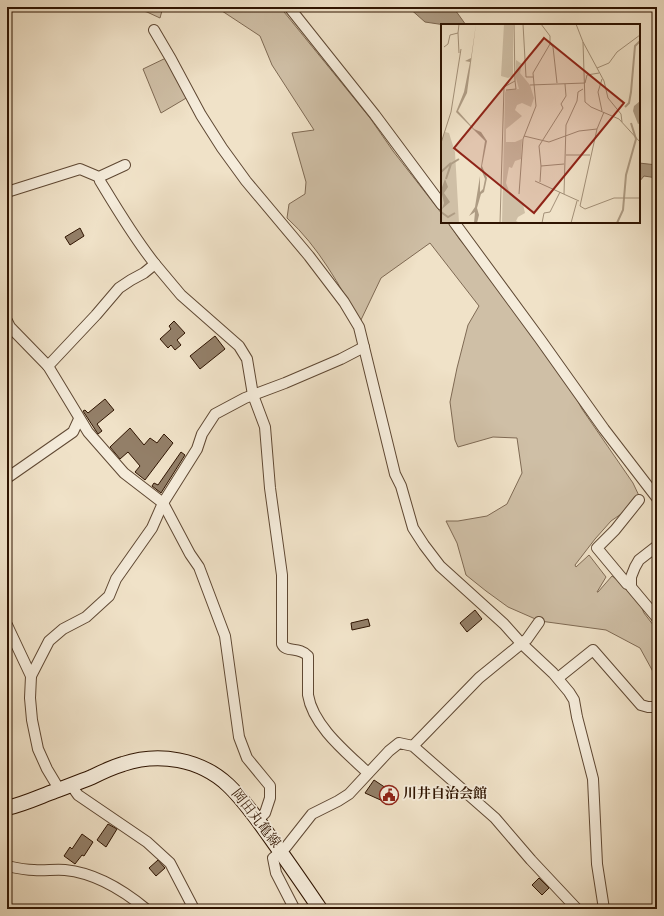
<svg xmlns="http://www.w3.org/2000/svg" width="664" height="916" font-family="'Sorts Mill Goudy','Noto Serif JP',serif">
<rect width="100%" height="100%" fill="#f0e2c8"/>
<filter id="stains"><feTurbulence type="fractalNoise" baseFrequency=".005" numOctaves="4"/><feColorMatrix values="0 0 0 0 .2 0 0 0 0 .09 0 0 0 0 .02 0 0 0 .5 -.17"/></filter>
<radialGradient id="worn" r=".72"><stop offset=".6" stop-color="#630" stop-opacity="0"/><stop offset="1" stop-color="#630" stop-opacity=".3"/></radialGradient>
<!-- green -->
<g fill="#cfbfa6" stroke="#7f6a54">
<polygon points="128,7 163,7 160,18 147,12"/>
<path d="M 207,7 L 280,7 L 370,118 L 393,151 L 442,214 L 442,222 L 448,222 L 460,240 L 479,261 L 566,379 L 582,409 L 633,483 L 641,500 L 611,521 L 595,539 L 575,565 L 576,567 L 589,555 L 606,577 L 597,592 L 598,592 L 612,576 L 628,588 L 638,599 L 644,613 L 657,630 L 657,679 L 640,648 L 606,630 L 540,621 L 508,607 L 486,591 L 466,575 L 457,543 L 446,521 L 458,521 L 487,516 L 507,504 L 522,473 L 517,438 L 493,437 L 458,447 L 455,440 L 450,402 L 457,368 L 468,325 L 479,306 L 430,243 L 381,278 L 360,322 C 339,285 319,247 287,218 L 289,204 L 305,194 L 306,182 L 292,133 L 314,130 L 272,65 L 260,36 L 219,9 Z"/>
<polygon points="168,57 188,97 161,113 143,69"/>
</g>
<!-- water -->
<g fill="#ae9c84" stroke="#7b6650">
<polygon points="408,7 453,7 466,25 445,25 425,22"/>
<polygon points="639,163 657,165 657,178 644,176 639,182"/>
</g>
<!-- building -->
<g fill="#937f68" stroke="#2f1401">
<polygon points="80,228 84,236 70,245 65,237"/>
<polygon points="174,321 185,333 177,340 181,345 175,350 171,345 168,348 160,339 171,329 169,326"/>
<polygon points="215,336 225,349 200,369 190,356"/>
<polygon points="105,399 114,410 97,424 102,431 98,434 83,411 85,410 88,413"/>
<polygon points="130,428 144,445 150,438 157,443 164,434 173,443 145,480 135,472 140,466 128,452 120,459 110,447"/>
<polygon points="181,452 185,455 161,493 152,486 154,483 158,485"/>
<polygon points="475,610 482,619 467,632 460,623"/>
<polygon points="368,619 370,626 352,630 351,623"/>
<polygon points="374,780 392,792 385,802 365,793"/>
<polygon points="108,824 117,829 106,847 97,840"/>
<polygon points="82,834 93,842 84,856 82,855 75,864 64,856 70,847 72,849"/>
<polygon points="158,860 165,868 156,876 149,868"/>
<polygon points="539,878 549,888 542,895 532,885"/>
</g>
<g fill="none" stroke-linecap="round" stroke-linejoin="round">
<!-- street casing -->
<g stroke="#5f4833" stroke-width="12">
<g id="street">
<polyline points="289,7 375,115 442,205"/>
<polyline points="154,30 171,59 201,115 222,148 246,181 309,256 344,302 359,327 395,474 401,486 413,528 424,545 440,566 504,624 521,643 553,673 569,692 574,700 577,717 593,779 597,864 604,909"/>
<polyline points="7,192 80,169 99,177 125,165"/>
<polyline points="454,222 540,339 604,429 657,498"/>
<path d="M 155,264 L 181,295 L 239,346 L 247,359 L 253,395 L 265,427 L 270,488 L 282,575 L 282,644 C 286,653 299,646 308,656 L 308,695 C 313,726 347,753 368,773"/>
<polyline points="7,321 10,327 48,366 88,432 124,473 163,503 190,554 199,567 225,636 239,737 247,758 270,786 270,798 265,813 258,820"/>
<path d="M 48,366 L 96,315 L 119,288 L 131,280 L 144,273 L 155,264 C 134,238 117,209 100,181 L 99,177"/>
<polyline points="7,478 73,432 79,419"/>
<polyline points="657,546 639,560 635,567 631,577 631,587 657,618"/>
<polyline points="631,585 627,584 597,548 615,530 639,500"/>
<polyline points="7,625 31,676 30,698 32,720 38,749 47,769 59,789"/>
<polyline points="31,676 49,641 63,629 86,617 109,596 116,579 152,528 163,503 197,449 202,434 215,414 245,398 285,383 341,359 364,347"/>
<polyline points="558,678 593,650 641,705 648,707 657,707"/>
<polyline points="413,746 479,678 527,639 539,622"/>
<polyline points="71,785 78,795 147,842 170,863 194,909"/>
<path d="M 7,866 C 16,868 25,870 34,870 C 44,871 55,869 65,870 C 96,873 123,890 146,909"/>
<polyline points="292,909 293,906 276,873 273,858 286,847 312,814 338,801 349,794 389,751 399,743 413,746 495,818 531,860 577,909"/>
</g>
</g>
<!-- secondary casing -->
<g stroke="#2f1401" stroke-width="16">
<path id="secondary" d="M 7,808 C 24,804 39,797 55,791 C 68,786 80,782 92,777 C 102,772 113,767 123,764 C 159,752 200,759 228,785 C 244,800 257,819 270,837 C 287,861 304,885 320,909"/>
</g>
<!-- street -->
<use href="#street" stroke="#f5ecdb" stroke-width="10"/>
<!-- secondary -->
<use href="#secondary" stroke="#f5ecdb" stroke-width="14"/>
</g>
<!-- icons -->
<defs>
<g id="civic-ring" transform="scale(1)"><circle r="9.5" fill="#f5ecdb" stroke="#8f2418" stroke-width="1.5"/><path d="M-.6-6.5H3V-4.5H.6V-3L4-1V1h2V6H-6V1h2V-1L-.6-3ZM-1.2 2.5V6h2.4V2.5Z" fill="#8f2418"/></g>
</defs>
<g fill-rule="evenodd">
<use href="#civic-ring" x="389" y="795"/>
</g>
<g text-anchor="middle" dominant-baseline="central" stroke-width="3.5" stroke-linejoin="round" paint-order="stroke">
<!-- poi labels -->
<g font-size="14" font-weight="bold" fill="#2f1401" stroke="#f5ecdb" text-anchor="start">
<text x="403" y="795">川井自治会館</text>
</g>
<!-- street labels -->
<g font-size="14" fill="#2f1401" stroke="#f5ecdb">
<text transform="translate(255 819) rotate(52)">岡田丸亀線</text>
</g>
</g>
<!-- overview -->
<g transform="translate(441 24)">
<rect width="199" height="199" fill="#f0e2c8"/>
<path d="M 63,0 L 72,0 L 72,52 L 67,54 L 60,52 ZM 75,36 L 81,40 L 79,49 L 89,61 L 93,74 L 90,83 L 81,79 L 76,81 L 74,86 L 81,92 L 65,105 L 65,118 L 74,118 L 81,115 L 80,135 L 74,137 L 71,144 L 68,143 L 65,159 L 68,167 L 82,180 L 84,189 L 77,193 L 75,197 L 79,199 L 61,199 L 64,69 L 65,66 L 78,65 L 75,54 ZM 4,108 L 8,109 L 14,128 L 18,199 L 0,199 L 0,118 Z" fill="#cfbfa6"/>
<path d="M 35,0 L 26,69 L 17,87 L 33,105 L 40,108 L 46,117 L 41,142 L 46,154 L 43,168 L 40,170 L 36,184 L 38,191 L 36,199 L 33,199 L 34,188 L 28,192 L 34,183 L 39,152 L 39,168 L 42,165 L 44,155 L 40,145 L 39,149 L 44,117 L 15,88 L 23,68 L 29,38 L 24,37 L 30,34 ZM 199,77 L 199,99 L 197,100 L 192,87 L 193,82 ZM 4,155 L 7,163 L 3,169 L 9,178 L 1,185 L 3,179 L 0,166 Z" fill="#ae9c84"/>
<path fill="none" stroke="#ae9c84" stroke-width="2" d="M 184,83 L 188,79 L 190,68 L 194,22 L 199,17M 0,148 L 10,139M 5,155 L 10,140 L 18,135M 0,188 L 7,193 L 14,189M 176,199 L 182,186 L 185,151 L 195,115 L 190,99"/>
<path fill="none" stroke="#a39078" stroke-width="1" d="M 82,0 L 85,53 L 92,53M 135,0 L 142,18 L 144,78 L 150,83 L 178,95 L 199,118M 17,9 L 18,29M 142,18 L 163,57 L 167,74 L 180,90 L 181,98M 109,20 L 112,23 L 116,59M 3,23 L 7,20 L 9,11 L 17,9 L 18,0M 156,44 L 168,39 L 176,28 L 199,11M 161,55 L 157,68 L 161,87M 89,61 L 144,59 L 146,51 L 158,49M 65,66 L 75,65 L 74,57M 163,88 L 156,105 L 139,182 L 144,185 L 173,174 L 199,174M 83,112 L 108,118 L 138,107 L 156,105M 0,119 L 10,88 L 20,25M 125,131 L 149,131M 100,142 L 98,122 L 122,84 L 120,80 L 125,72 L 124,60M 94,157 L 138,177M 99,158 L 100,142 L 123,140M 78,170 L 82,115 L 95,82 L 92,49 L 109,20 L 109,12 L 100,0M 123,170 L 125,101 L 136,77 L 137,68 L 142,65M 59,199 L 63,63 L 74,57 L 73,0M 101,199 L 103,189 L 109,188 L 119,168M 130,199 L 136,177"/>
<path fill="#8f2418" fill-opacity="0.15" stroke="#8f2418" stroke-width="2" d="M 103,14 L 183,79 L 93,189 L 13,124 Z"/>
<rect width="199" height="199" fill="none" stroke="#2f1401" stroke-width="2"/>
</g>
<!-- margin -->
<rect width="664" height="916" fill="none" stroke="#f0e2c8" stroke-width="24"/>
<rect x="8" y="8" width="648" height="900" fill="none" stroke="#2f1401" stroke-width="2"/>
<rect x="12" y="12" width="640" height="892" fill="none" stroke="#2f1401"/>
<rect width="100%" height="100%" filter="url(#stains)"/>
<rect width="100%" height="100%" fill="url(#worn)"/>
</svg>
